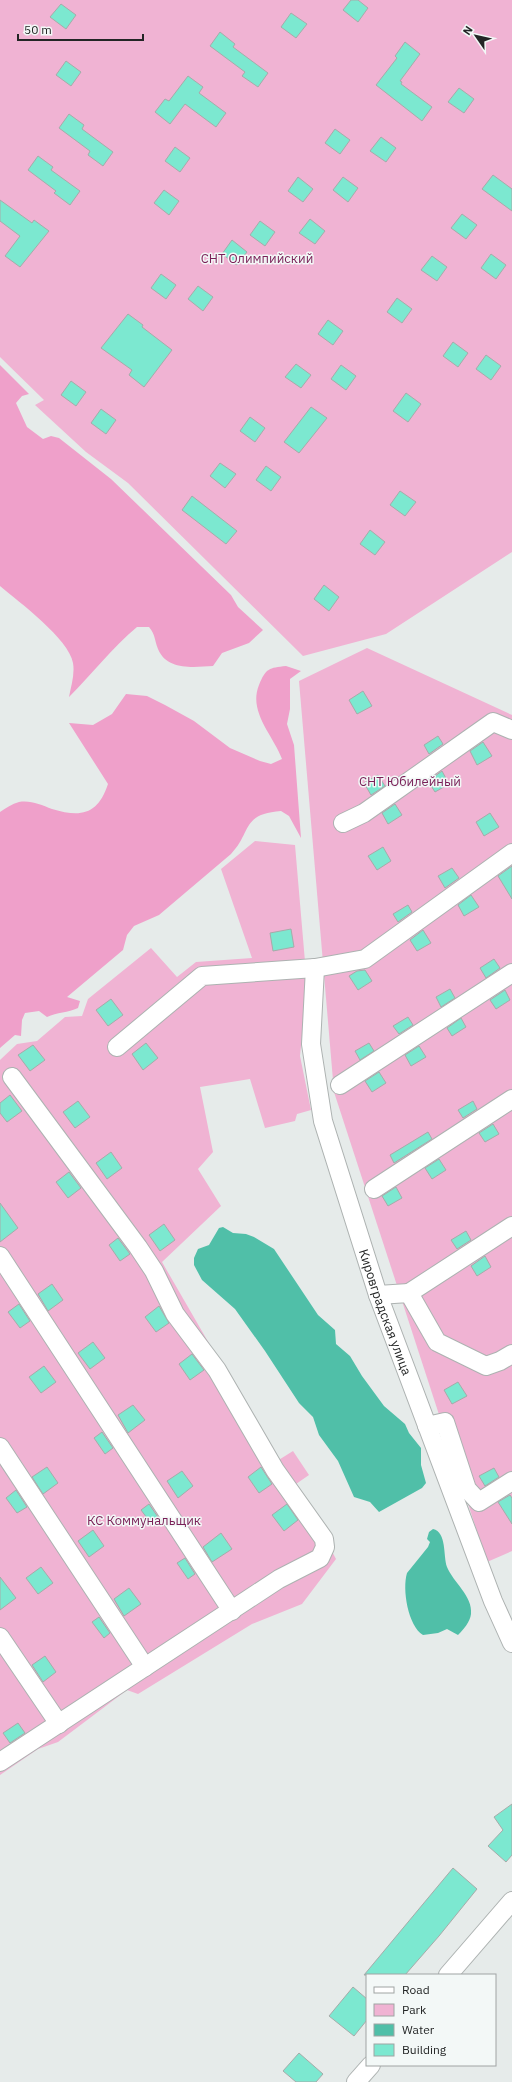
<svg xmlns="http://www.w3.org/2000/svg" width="512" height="2082" font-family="'IBM Plex Sans',sans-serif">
<rect width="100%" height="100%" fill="#e6ebea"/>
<!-- green -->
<g fill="#f0b3d3">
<polygon points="0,0 512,0 512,552 386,634 303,656 128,483 86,452 35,405 44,400 0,357"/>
<polygon points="367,648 512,715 512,1551 487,1562 334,1092 299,681"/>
<polygon points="255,841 295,845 307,985 300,1056 311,1110 297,1114 295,1121 265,1128 250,1079 200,1087 213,1152 198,1169 221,1206 162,1262 277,1461 293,1451 309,1475 296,1484 336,1559 302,1604 252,1624 138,1694 127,1690 58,1742 38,1749 0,1775 0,1060 17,1044 37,1041 65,1017 82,1016 88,999 151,948 177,977 196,962 252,958 221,869"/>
</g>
<!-- forest -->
<g fill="#efa0ca">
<path d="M 0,365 L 29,394 L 22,396 L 16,403 L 27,427 L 43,439 L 51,436 L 59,438 L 111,479 L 231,595 L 238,607 L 263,630 L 249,643 L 222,653 L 213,666 C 194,667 167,671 158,649 C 154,639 156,636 149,627 L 137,627 C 112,648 92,674 69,697 C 71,686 75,674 73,663 C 69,639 19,602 0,586 Z"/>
<path d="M 286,666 L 301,671 L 290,679 L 290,709 L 287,724 L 294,745 L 301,838 L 289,816 L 281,811 C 241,814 252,832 231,854 L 159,915 L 134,926 L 127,935 L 123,950 L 67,997 L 80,1001 L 78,1008 C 68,1013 57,1012 47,1017 L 39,1011 L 25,1013 L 22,1020 L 21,1036 L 15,1035 L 0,1048 L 0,812 C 6,808 12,804 19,802 C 31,800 41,805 52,809 C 82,818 98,814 108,784 L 69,723 L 93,725 L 112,714 L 126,694 L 147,696 L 165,705 L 194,721 L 230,748 L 260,761 L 271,764 L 282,759 C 273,735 248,712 259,685 C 266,668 269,668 286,666 Z"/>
</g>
<!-- water -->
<g fill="#50bfa8">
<polygon points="223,1227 233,1233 246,1234 254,1237 274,1249 318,1315 335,1330 336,1344 350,1356 362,1376 384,1406 405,1424 409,1433 421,1448 421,1465 426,1483 422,1488 379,1512 370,1502 354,1497 338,1461 319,1435 313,1417 299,1403 265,1351 235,1309 202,1280 194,1265 194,1258 198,1249 209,1245 219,1228"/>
<path d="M 433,1529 C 447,1532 443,1556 447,1567 C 453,1582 473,1596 471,1614 C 470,1622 464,1629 458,1635 L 447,1629 L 438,1633 L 423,1635 C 408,1626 402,1589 407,1573 L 428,1547 L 430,1542 L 427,1539 L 429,1532 Z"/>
</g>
<!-- building -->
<g fill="#7ce8d0" stroke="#a6aba9">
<polygon points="351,0 358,0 368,8 358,22 343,10"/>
<polygon points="61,4 76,15 66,29 50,17"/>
<polygon points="291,13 307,24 296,38 281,27"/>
<polygon points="220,32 235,44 233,47 268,73 258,87 242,76 245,72 210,46"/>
<polygon points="405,42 420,54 400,81 402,82 401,84 432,107 422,121 376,85 397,58 395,56"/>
<polygon points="66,61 81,72 71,86 56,75"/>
<polygon points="188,76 203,87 199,93 226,113 216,127 185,104 170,124 155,112 165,99 169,101"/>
<polygon points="459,88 474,99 464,113 448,102"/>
<polygon points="69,114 84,125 82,129 113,152 103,166 88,155 90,151 59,128"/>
<polygon points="335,129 350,140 340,154 325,143"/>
<polygon points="381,137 396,148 386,162 370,151"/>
<polygon points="175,147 190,158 180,172 165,161"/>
<polygon points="38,156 53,167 51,170 80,191 70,205 54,193 56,191 28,170"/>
<polygon points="493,175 512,189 512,211 482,189"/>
<polygon points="298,177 313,189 303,202 288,191"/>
<polygon points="343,177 358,188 348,202 333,190"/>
<polygon points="164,190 179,201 169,215 154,203"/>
<polygon points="0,200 32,223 34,220 49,231 20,267 5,256 20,236 0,221"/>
<polygon points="462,214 477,225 466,239 451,228"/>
<polygon points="310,219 325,231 315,244 299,233"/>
<polygon points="260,221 275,232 265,246 250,235"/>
<polygon points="232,240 247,252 237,265 222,254"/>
<polygon points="491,254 506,265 496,279 481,268"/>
<polygon points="432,256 447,267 437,281 421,270"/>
<polygon points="161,274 176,285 166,299 151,288"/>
<polygon points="198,286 213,297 203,311 188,299"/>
<polygon points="397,298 412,309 402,323 387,312"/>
<polygon points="128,314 143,325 142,327 172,350 144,387 129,375 132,370 101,348"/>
<polygon points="328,320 343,331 333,345 318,334"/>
<polygon points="453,342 468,353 458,367 443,356"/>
<polygon points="486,355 501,366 491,380 476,369"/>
<polygon points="296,364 311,375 301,388 285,377"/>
<polygon points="341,365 356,376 346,390 331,379"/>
<polygon points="71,381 86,392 76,406 61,395"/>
<polygon points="406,393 421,404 408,422 393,411"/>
<polygon points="311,407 327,418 299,453 284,442"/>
<polygon points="101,409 116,420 106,434 91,423"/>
<polygon points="250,417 265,428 255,442 240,431"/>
<polygon points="220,463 236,474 225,488 210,476"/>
<polygon points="266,466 281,477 271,491 256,480"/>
<polygon points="400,491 416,502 405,516 390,505"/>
<polygon points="192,496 237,531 226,544 182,510"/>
<polygon points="370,530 385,542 375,555 360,544"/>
<polygon points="324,585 339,597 329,611 314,599"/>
<polygon points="363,691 372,706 357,714 349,700"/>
<polygon points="438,736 443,744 429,754 424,745"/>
<polygon points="483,742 492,756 477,765 470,751"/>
<polygon points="442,771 449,784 435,792 428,781"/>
<polygon points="378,775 385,786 371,795 364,783"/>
<polygon points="395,804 402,815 388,824 382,813"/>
<polygon points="490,813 499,827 484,836 476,822"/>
<polygon points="383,847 391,861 377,870 368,856"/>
<polygon points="512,866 512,899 498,876"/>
<polygon points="452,868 459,878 445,888 438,876"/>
<polygon points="471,895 479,907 464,916 458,905"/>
<polygon points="408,905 412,912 398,922 393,914"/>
<polygon points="291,929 294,947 273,951 270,933"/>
<polygon points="423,930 431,943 417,951 410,940"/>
<polygon points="494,959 500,968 486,978 480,968"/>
<polygon points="365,970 372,981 358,990 349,976 357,971"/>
<polygon points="450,989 455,998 441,1007 436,997"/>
<polygon points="505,990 510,1000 496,1009 490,1000"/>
<polygon points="111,999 123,1015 108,1026 96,1010"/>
<polygon points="408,1017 413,1025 399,1034 393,1026"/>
<polygon points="461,1018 466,1027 452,1036 447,1028"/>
<polygon points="146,1043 158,1058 143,1070 132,1054"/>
<polygon points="369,1043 374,1051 360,1060 355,1051"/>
<polygon points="33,1045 45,1060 30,1071 18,1055"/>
<polygon points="419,1046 426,1057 411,1066 405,1055"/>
<polygon points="379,1072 386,1083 372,1092 365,1081"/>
<polygon points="10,1095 22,1111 7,1122 0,1113 0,1103"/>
<polygon points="78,1101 90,1117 75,1128 63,1112"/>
<polygon points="473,1101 477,1109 463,1118 458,1110"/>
<polygon points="493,1124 499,1134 485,1142 479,1133"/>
<polygon points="428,1132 432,1139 394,1163 390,1155"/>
<polygon points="111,1152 122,1168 107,1179 96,1163"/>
<polygon points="439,1159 446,1170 432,1179 425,1168"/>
<polygon points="69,1172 81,1188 68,1198 56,1182"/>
<polygon points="396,1187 402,1198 388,1206 382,1196"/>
<polygon points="0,1203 18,1228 0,1242"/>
<polygon points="164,1224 175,1240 160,1251 149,1235"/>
<polygon points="466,1231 471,1240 457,1249 451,1240"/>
<polygon points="118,1238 130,1254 120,1261 109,1245"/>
<polygon points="485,1256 491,1267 477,1276 471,1266"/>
<polygon points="52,1284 63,1300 48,1311 38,1294"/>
<polygon points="19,1304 30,1321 20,1328 8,1312"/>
<polygon points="159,1306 169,1323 156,1332 145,1317"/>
<polygon points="93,1342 105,1358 90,1369 78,1353"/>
<polygon points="192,1354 204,1370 190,1380 179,1364"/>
<polygon points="44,1366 56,1382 41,1393 29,1377"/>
<polygon points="458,1382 467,1396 452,1404 444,1390"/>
<polygon points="133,1405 145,1420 128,1433 118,1415"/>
<polygon points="102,1432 113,1448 105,1454 94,1438"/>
<polygon points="47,1467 58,1483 43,1494 32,1477"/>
<polygon points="261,1467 272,1484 259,1493 248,1477"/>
<polygon points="494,1468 499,1477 485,1486 479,1476"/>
<polygon points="182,1471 193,1486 178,1498 167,1481"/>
<polygon points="16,1490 27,1507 17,1513 6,1498"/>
<polygon points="510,1495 512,1498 512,1524 498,1502"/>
<polygon points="149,1504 160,1520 153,1526 141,1510"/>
<polygon points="287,1504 298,1520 284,1531 272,1515"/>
<polygon points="93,1530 104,1546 89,1557 78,1541"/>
<polygon points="221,1533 232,1549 212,1562 203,1547"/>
<polygon points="185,1558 195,1574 188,1579 177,1563"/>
<polygon points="41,1567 53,1583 38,1594 26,1578"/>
<polygon points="0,1577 16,1598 0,1610"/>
<polygon points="129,1588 141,1604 124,1616 114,1599"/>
<polygon points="99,1617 110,1633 104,1638 92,1622"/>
<polygon points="45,1656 56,1672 43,1682 32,1665"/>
<polygon points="18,1723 25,1733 10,1743 3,1733"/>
<polygon points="512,1804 512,1855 506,1862 488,1846 503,1830 494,1817"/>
<polygon points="453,1868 477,1889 439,1936 405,1975 364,1975"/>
<polygon points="353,1987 367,1999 367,2020 354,2036 329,2016"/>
<polygon points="299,2053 323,2074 316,2082 296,2082 283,2071"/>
</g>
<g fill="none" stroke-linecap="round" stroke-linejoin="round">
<!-- street casing -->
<g stroke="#adb2b1" stroke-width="20">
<g id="street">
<polyline points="343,823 364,813 493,722 512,730"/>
<path id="s1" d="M 315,968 L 311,1044 L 323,1121 L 378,1295 L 493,1601 L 512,1643"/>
<polyline points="117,1047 202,976 315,968 365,959 512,853"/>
<polyline points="340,1085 512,973"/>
<polyline points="374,1189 512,1099"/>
<polyline points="0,1256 232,1611"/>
<polyline points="409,1293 512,1226"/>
<polyline points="378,1295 409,1293 437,1342 486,1366 500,1361 512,1354"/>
<polyline points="427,1426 445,1422 467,1489 479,1502 512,1481"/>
<polyline points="0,1447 145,1667"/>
<polyline points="0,1637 59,1724"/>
<polyline points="0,1762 247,1600 279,1579 320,1558 325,1547 324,1539 275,1470 217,1370 175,1314 154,1271 138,1247 12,1077"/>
<polyline points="448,1975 512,1901"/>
<polyline points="356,2082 371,2065"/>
</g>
</g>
<!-- street -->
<use href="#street" stroke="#fff" stroke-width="18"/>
</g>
<g text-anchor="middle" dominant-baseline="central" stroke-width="3" stroke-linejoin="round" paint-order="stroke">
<!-- park labels -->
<g font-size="13" fill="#791f57" stroke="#f3f8f7">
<text x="257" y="258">СНТ Олимпийский</text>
<text x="410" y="781">СНТ Юбилейный</text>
<text x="144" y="1520">КС Коммунальщик</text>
</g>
<!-- street labels -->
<g font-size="13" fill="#232525" stroke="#f3f8f7">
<text stroke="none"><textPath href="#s1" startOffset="355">Кировградская улица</textPath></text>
</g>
</g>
<!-- legend -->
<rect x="366" y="1974" width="130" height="92" fill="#f3f8f7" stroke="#a0a4a3"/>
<rect x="374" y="1987" width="20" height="6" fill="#ffffff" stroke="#a0a4a3"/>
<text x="402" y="1994" font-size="12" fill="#232525">Road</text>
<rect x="374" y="2004" width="20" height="12" fill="#f0b3d3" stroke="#a0a4a3"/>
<text x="402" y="2014" font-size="12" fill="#232525">Park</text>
<rect x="374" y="2024" width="20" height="12" fill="#50bfa8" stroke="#a0a4a3"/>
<text x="402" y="2034" font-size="12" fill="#232525">Water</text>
<rect x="374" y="2044" width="20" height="12" fill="#7ce8d0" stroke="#a0a4a3"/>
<text x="402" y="2054" font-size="12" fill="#232525">Building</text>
<!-- north arrow -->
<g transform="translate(476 36) rotate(304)" stroke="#f3f8f7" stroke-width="3" paint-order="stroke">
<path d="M0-3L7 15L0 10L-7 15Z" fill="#232525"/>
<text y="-6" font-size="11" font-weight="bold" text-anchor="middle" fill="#232525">N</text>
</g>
<!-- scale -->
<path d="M18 34v6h125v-6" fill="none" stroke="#232525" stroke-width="2"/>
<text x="24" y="34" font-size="12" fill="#232525" stroke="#f3f8f7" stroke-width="3" paint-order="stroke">50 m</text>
</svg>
